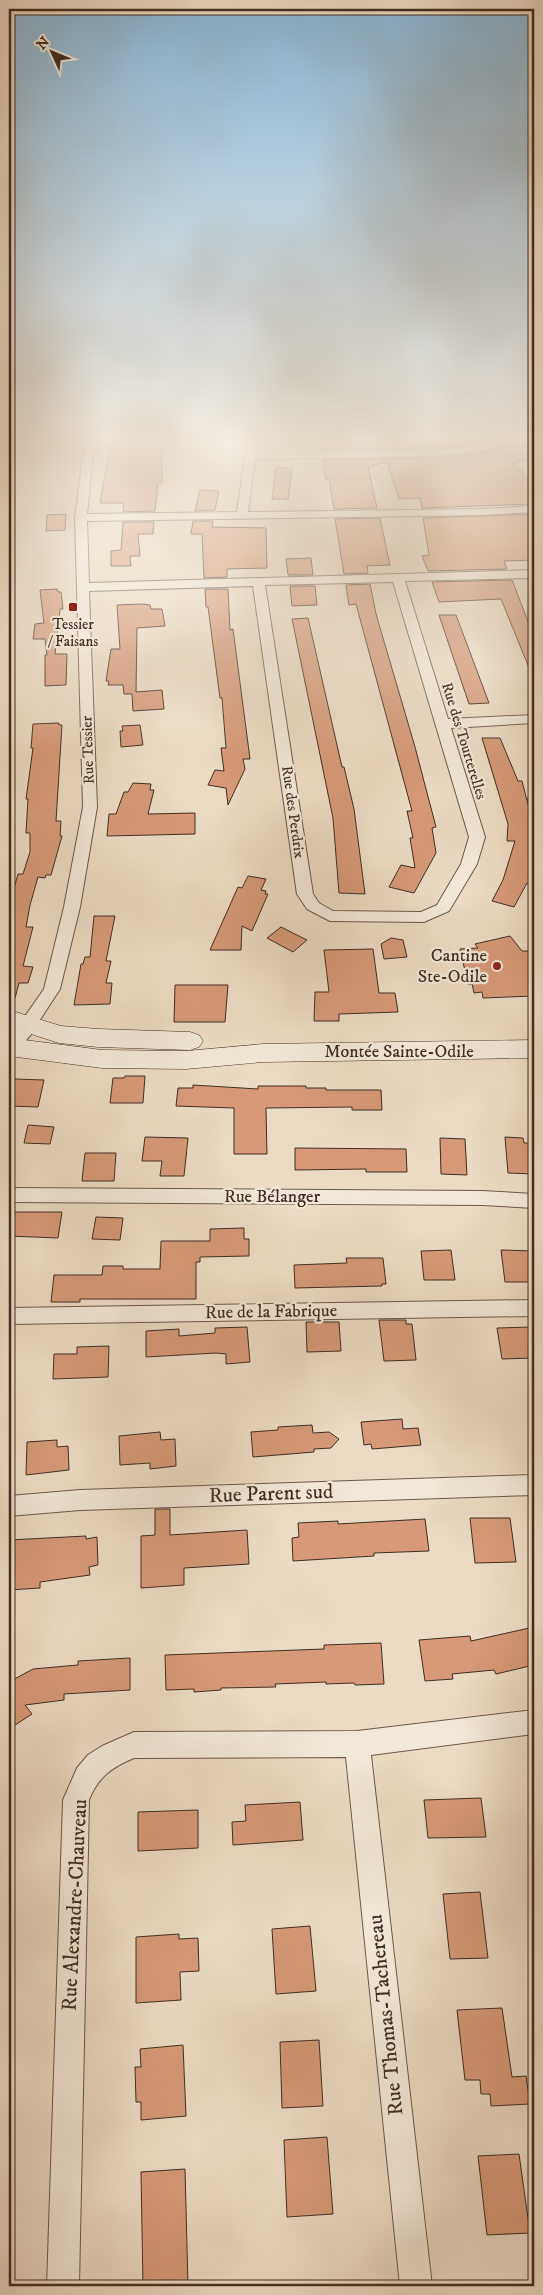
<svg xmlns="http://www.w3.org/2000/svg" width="543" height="2295" font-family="'IM FELL DW Pica',serif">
<rect width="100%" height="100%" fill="#ebdbc4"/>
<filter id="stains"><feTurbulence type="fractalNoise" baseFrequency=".004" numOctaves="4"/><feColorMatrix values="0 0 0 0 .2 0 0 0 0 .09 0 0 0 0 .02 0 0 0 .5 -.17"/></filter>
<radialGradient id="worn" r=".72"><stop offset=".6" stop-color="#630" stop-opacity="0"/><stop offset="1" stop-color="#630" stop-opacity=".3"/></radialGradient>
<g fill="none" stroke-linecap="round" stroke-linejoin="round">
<!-- stream -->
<polyline stroke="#77817e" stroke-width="5.5" points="525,801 534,800"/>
</g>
<!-- building -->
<g fill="#d79977" stroke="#402d22">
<polygon points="112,436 129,436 131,437 130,444 162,444 162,483 158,483 155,511 123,512 124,503 100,503"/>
<polygon points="398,436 503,436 477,444 439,448 322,450 320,439"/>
<polygon points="517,441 534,450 534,457 513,463 522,471 534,490 534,504 422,508 420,498 399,499 387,462 368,467 377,508 334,509 329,479 326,480 323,460 439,458 478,454"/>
<polygon points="276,468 292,468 288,499 272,499"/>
<polygon points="200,490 219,491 215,510 195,511"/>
<polygon points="66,514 65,530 46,531 47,515"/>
<polygon points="534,514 534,560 504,561 507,569 428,571 422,556 429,555 423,518"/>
<polygon points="380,518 390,565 367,566 368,573 344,574 335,519"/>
<polygon points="193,521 213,521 212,527 266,528 267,568 227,569 227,577 204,578 202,534 191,534"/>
<polygon points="123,522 154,522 153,534 138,534 140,556 130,556 131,566 111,566 111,551 121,550"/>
<polygon points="311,558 313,575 288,575 286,559"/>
<polygon points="512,580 534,637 534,680 501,599 439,602 432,582"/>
<polygon points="370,584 376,614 415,747 436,827 432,828 436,853 414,893 389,887 401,865 415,868 410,838 413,838 407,811 412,811 356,604 349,605 346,585"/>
<polygon points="290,586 315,586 317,605 292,606"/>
<polygon points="57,589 58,592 61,592 63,609 60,609 55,654 67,654 66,685 45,686 45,655 47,655 45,639 33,639 35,624 44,623 40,590"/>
<polygon points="205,589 228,589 230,630 233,629 250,759 243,759 245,769 228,805 226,788 208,785 215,770 224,771 221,748 226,748 222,698 220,698 208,607 206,607"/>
<polygon points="143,604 150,605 151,609 162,609 165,626 137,628 136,692 162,690 164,709 133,711 132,694 124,694 123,685 108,685 109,681 106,681 111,649 120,649 117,605"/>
<polygon points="439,615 456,615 489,703 469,704"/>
<polygon points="308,618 342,767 344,767 354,809 365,894 339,893 333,818 292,619"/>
<polygon points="59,723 59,725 62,725 56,821 61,821 60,836 62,836 51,875 46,875 45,878 38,877 30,905 26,927 33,927 23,966 33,967 28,983 19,983 15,998 9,997 9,906 18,874 23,874 30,852 30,833 26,833 28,799 26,799 33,748 31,748 33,724"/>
<polygon points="140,725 143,745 121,747 120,731 123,731 122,726"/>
<polygon points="482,738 500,738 518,781 522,781 534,828 534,872 531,884 527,883 514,907 492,901 503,880 515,841 507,841 508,824"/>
<polygon points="133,783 151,784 150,790 154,790 148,814 195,813 195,834 107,836 109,814 116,814 124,792 128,792"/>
<polygon points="248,876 266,879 261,890 266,891 265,894 268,894 252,931 242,926 241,950 210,950 238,887 242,888"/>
<polygon points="94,916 115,916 106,961 111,961 106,983 112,983 110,1004 74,1005 81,964 83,964 85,957 90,957"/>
<polygon points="281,927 307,940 293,952 267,938"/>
<polygon points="510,936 522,951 534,951 534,996 483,998 482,992 474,993 472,984 468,984 460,949 478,948 475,944"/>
<polygon points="391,938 403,940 407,957 384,959 381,944"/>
<polygon points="373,949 379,993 395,993 398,1012 339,1014 339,1021 314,1021 315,992 329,992 324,950"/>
<polygon points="175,985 228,985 225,1022 174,1022"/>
<polygon points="125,1076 145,1076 143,1103 110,1103 113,1078 124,1078"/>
<polygon points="15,1079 44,1080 38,1107 9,1106 9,1082 14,1083"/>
<polygon points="193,1085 258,1089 258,1086 306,1086 306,1088 326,1088 326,1090 381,1090 382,1110 352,1110 352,1107 266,1108 267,1154 234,1154 234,1108 176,1106 178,1088 193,1088"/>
<polygon points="28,1125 54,1127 50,1144 24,1143"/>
<polygon points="145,1137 188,1138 184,1176 160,1176 162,1161 142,1161"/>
<polygon points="505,1137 523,1138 524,1143 534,1143 534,1174 508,1173"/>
<polygon points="440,1138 465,1139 467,1175 441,1174"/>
<polygon points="295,1148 406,1149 407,1172 366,1172 366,1169 295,1170"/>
<polygon points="85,1153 116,1153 114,1181 82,1181"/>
<polygon points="9,1212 62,1212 58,1238 9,1236"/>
<polygon points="96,1217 123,1218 120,1240 92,1239"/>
<polygon points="244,1228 244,1239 249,1239 249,1256 200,1257 200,1262 196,1262 196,1299 80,1299 80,1302 51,1302 54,1275 102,1275 103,1266 123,1266 123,1269 160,1269 161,1241 210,1241 210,1229"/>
<polygon points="451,1250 455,1280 424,1280 421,1251"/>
<polygon points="501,1250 534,1251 534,1282 505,1282"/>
<polygon points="346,1258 383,1258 386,1284 382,1284 382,1286 295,1288 294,1265 347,1263"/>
<polygon points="379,1320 406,1320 406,1324 412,1324 416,1360 384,1361"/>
<polygon points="306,1322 339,1322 341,1351 307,1352"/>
<polygon points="247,1327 250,1362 226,1364 226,1354 216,1353 146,1357 146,1331 179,1329 179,1336 215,1333 215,1328"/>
<polygon points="532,1327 534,1358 502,1359 497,1328"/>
<polygon points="109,1346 108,1377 53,1379 54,1354 77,1354 77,1347"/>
<polygon points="402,1419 403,1429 418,1428 421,1445 372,1449 371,1444 364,1445 361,1422"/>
<polygon points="312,1425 313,1433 329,1432 339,1439 331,1448 314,1449 314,1452 253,1457 251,1432 278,1430 278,1427"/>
<polygon points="160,1432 161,1440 175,1439 176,1466 150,1469 150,1463 120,1465 119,1436"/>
<polygon points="57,1440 57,1447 68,1446 69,1470 26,1475 27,1442"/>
<polygon points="155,1509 170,1509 170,1535 247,1530 249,1564 184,1568 184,1585 141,1588 141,1536 155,1535"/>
<polygon points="470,1518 510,1518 516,1562 475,1563"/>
<polygon points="425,1519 429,1551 374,1553 374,1556 293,1561 292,1538 299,1537 298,1523 338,1521 338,1524"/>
<polygon points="86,1536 86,1539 97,1537 98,1565 89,1567 90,1575 40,1582 40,1588 9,1590 9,1540"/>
<polygon points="534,1627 534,1665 496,1674 494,1670 452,1674 453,1679 425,1681 419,1640 470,1636 471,1641"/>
<polygon points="381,1643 384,1684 355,1685 354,1683 326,1684 326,1682 275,1684 276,1687 221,1688 221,1690 194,1692 194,1689 166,1690 165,1655 324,1649 324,1645"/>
<polygon points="130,1658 130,1690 64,1694 64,1700 25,1705 32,1714 9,1729 9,1682 33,1669 78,1665 78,1661"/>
<polygon points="481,1798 486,1837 428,1838 424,1800"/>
<polygon points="300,1802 303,1840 233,1845 232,1822 246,1821 245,1805"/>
<polygon points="198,1810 198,1848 138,1851 138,1812"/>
<polygon points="480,1892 488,1958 450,1959 443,1894"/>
<polygon points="310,1926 316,1991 276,1994 272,1929"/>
<polygon points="179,1934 179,1939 198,1938 199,1971 180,1972 181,2000 136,2003 136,1937"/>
<polygon points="502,2008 512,2077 526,2076 530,2104 491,2106 490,2094 481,2094 480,2080 465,2080 457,2010"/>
<polygon points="319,2040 323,2106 282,2108 280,2042"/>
<polygon points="183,2045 186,2116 141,2120 141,2102 136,2102 135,2067 141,2067 140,2049"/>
<polygon points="327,2137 333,2214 287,2217 284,2140"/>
<polygon points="519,2154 530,2233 487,2235 478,2156"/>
<polygon points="185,2169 188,2286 143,2286 141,2172"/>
</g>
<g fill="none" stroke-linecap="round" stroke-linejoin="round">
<!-- minor casing -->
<g stroke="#6b584a" stroke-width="2">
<g id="minor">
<path d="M 89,436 L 99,436 L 93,456 L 87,514 L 237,512 L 248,436 L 258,436 L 256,453 L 439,450 L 477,446 L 510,436 L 526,436 L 478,452 L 439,456 L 255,459 L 248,512 L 483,509 L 534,506 L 534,512 L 483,515 L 87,521 L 89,583 L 534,570 L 534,578 L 405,581 L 448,719 L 534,715 L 534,723 L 451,728 L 485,837 L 477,864 L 449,911 L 424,922 L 330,921 L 307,909 L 297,894 L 253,586 L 89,591 L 97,807 L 80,907 L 60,989 L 34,1029 L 28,1031 L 22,1029 L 19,1025 L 44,989 L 64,907 L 83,807 L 75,518 L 83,456 ZM 393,582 L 469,837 L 461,864 L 437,905 L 421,912 L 333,911 L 319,903 L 313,894 L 265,585 Z"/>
<polygon points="9,1188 482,1191 534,1194 534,1208 482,1205 9,1202"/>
<polygon points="534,1300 534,1316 9,1324 9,1308"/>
<polygon points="534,1475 534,1495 80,1510 9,1516 9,1496 80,1490"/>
<path d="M 534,1710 L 534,1734 L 371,1755 L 432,2286 L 400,2286 L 346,1757 L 134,1758 C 112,1767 98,1777 89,1800 L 79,2286 L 47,2286 L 63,1800 L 77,1768 L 88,1755 L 102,1746 L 134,1732 L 357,1731 Z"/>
</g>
</g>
<!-- tertiary casing -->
<g stroke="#6b584a" stroke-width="2">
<polygon id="tertiary" points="28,1018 36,1020 39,1025 17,1051 9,1053 9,1032 20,1020"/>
</g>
<!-- secondary casing -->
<g stroke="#402d22" stroke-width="1">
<g id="secondary">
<polygon points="9,1010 61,1026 98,1029 190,1032 199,1035 203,1041 199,1047 190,1050 98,1047 59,1043 9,1027"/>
<polygon points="9,1038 102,1050 186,1051 263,1044 534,1040 534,1058 263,1062 186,1069 102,1068 9,1056"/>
</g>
</g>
<!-- minor -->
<use href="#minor" fill="#f2e8d9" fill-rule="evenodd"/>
<!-- tertiary -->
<use href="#tertiary" fill="#f2e8d9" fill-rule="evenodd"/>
<!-- secondary -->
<use href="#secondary" fill="#f2e8d9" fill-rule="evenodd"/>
</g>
<!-- sky -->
<linearGradient id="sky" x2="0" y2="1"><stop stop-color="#89b6d6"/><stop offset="0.58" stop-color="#f6efe4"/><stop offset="1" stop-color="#f6efe4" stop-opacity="0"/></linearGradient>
<rect width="543" height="757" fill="url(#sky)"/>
<!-- markers -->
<g fill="#8f2418" stroke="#f2e8d9" stroke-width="2">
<rect x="68" y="602" width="10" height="10" rx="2.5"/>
<circle cx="497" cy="966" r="5"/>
</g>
<g text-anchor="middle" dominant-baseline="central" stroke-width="4.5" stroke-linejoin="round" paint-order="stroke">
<!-- far-poi labels -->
<g font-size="15" fill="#402d22" stroke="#f2e8d9">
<text x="73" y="624">Tessier<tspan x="73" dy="17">/ Faisans</tspan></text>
</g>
<!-- far-street labels -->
<g font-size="15" fill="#402d22" stroke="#f2e8d9">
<text transform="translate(464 741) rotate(73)">Rue des Tourterelles</text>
<text transform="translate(88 750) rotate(-92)">Rue Tessier</text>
<text transform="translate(293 812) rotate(82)">Rue des Perdrix</text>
</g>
<!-- poi labels -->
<g font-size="18" fill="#402d22" stroke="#f2e8d9" text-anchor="end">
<text x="487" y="956">Cantine<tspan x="487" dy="21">Ste-Odile</tspan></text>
</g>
<!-- street labels -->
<g font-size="18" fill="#402d22" stroke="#f2e8d9">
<text x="399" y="1052">Montée Sainte-Odile</text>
<text x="272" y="1197">Rue Bélanger</text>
<text transform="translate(271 1312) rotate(-1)">Rue de la Fabrique</text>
</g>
<!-- near-street labels -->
<g font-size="21" fill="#402d22" stroke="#f2e8d9">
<text transform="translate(271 1494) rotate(-2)">Rue Parent sud</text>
<text transform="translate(75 1905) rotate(-87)">Rue Alexandre-Chauveau</text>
<text transform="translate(386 2015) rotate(-96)">Rue Thomas-Tachereau</text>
</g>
</g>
<!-- margin -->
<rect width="543" height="2295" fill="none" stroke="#ebdbc4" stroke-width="30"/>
<rect x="10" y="10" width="523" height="2275" fill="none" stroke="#402d22" stroke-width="2.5"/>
<rect x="15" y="15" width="513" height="2265" fill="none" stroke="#402d22"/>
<!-- north arrow -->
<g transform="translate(52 52) rotate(314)" stroke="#f2e8d9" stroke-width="4" paint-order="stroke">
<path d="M0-4L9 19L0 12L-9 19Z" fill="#402d22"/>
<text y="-8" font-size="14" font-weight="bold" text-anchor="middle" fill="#402d22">N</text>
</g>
<rect width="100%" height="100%" filter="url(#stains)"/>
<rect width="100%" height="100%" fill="url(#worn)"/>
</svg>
